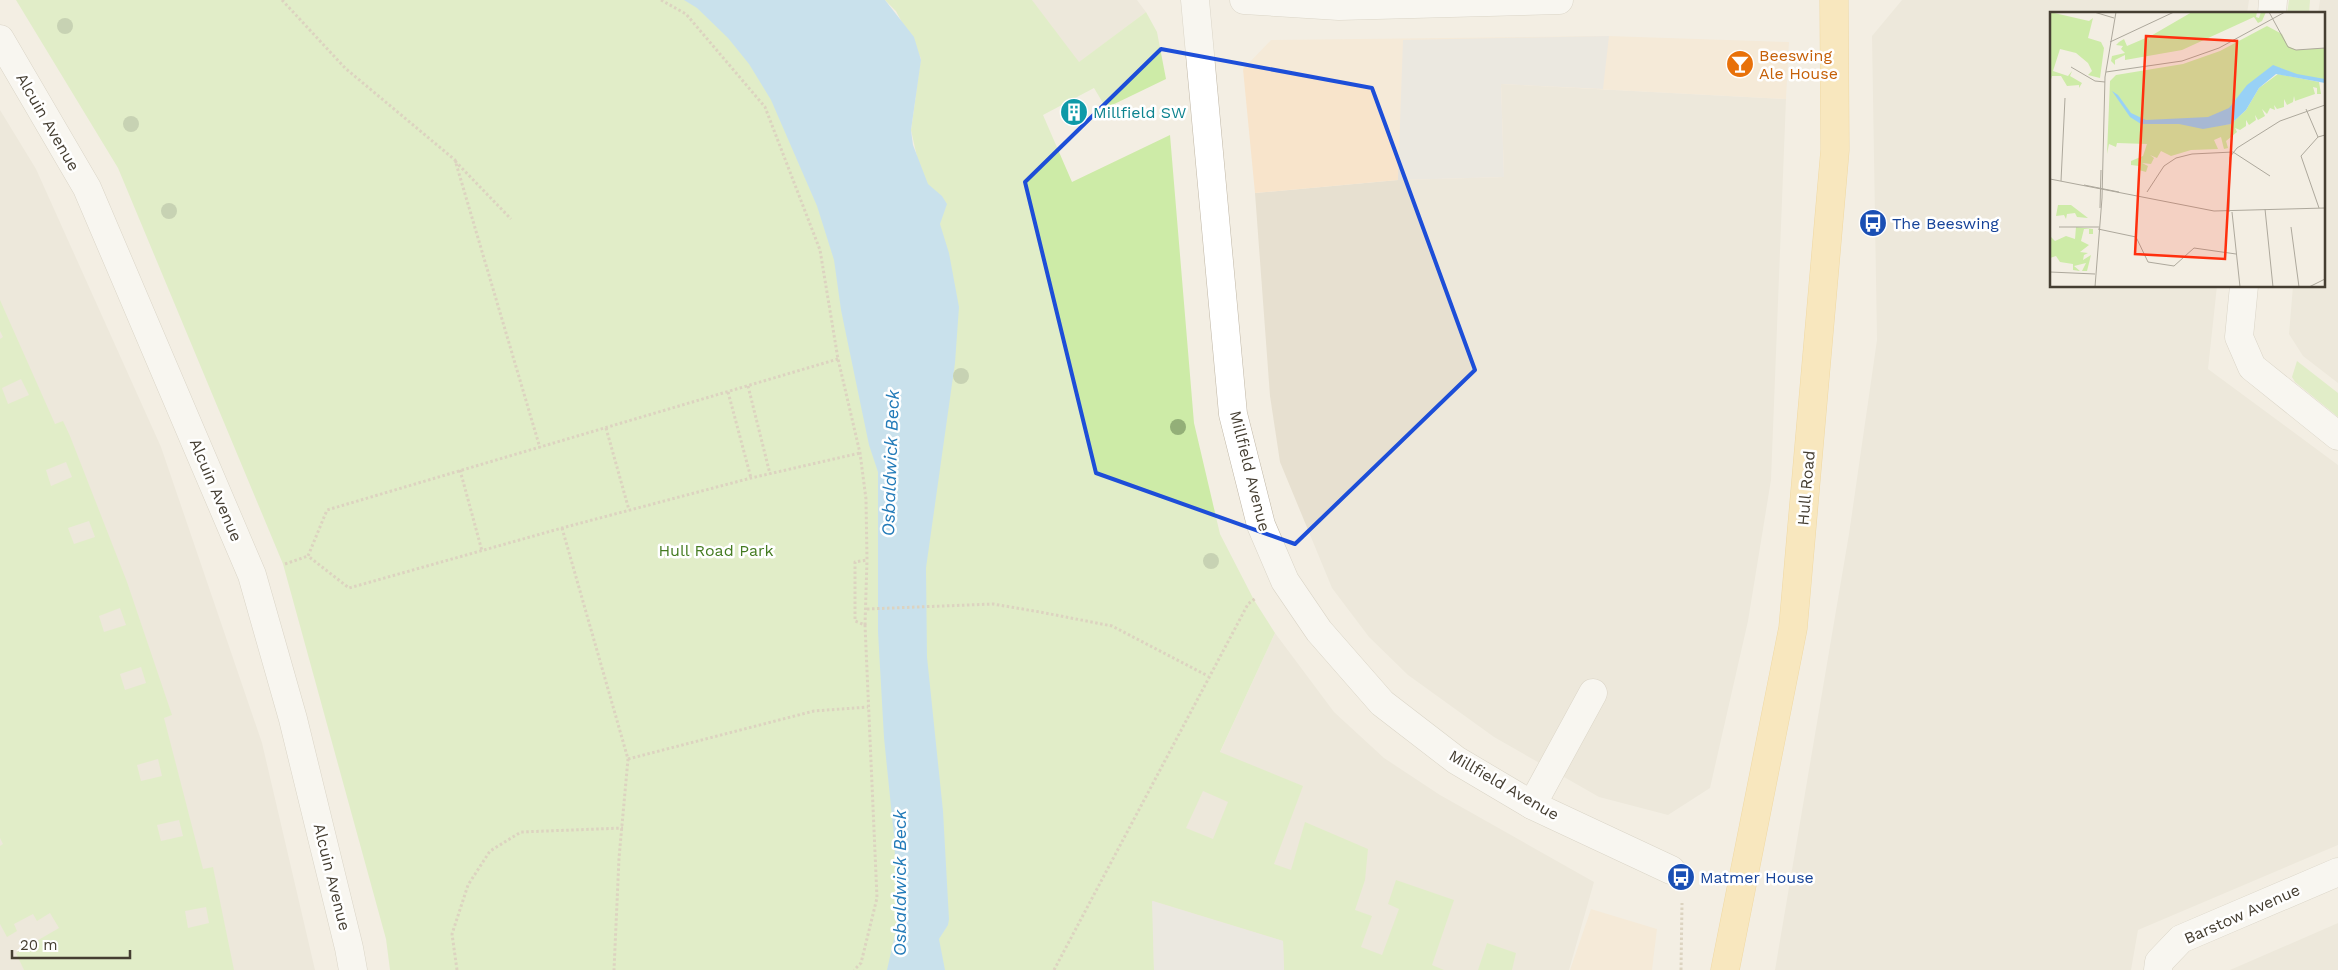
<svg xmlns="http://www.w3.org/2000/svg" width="2338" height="970" font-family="'Work Sans',sans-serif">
<rect width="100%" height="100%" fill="#f3eee3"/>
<!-- residential -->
<g fill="#e7e0d0">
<polygon points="885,0 1137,0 1146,12 1073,67 914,98 921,60 896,11"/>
<polygon points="1902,0 2249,0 2247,14 2052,14 2052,286 2217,286 2208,369 2338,465 2338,845 2138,930 2131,970 1775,970 1849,534 1877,340 1872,36"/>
<polygon points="2320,0 2338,0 2338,383 2303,356 2289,334 2293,286 2324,286 2324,14 2318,14"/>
<polygon points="1501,84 1786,99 1771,480 1748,621 1710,788 1668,815 1599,797 1494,737 1408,675 1369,637 1332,588 1280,462 1270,396 1255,193 1398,180 1504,177"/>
<polygon points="0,110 36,169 161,447 262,743 315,970 0,970"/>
<polygon points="1275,633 1334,712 1384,758 1440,795 1594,882 1569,970 1154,970 1152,900"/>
<polygon points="2338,923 2338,970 2230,970"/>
</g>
<!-- commercial -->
<g fill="#f8e4cb">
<polygon points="1609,36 1789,42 1786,99 1501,84 1504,177 1398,180 1255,193 1243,69 1271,40"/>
<polygon points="1591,909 1657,929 1652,970 1570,970"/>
</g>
<!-- green -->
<g fill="#cdeba7" fill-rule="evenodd">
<path d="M 16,0 L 743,0 L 917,157 L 911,130 L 921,58 L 896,11 L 885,0 L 1032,0 L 1079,62 L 1146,12 L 1157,32 L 1166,79 L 1106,108 L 1094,88 L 1043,115 L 1072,182 L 1170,135 L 1194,423 L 1220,534 L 1254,600 L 1275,633 L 1220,752 L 1303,786 L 1274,864 L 1291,870 L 1305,822 L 1368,849 L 1365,880 L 1355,910 L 1372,916 L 1361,947 L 1382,955 L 1399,909 L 1388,904 L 1396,880 L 1454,900 L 1432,965 L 1444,970 L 1284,970 L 1283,941 L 1153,901 L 1154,970 L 390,970 L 386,939 L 283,564 L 118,168 ZM 1203,791 L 1228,802 L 1213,839 L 1186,828 Z"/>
<polygon points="2289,0 2310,0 2309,14 2287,14"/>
<path d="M 0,300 L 55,424 L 63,421 L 70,436 L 127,582 L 172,715 L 164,718 L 203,869 L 213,867 L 234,970 L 24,970 L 16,953 L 59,928 L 50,913 L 37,921 L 33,914 L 14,924 L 17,931 L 7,937 L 0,924 L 0,846 L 3,844 L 0,838 L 0,339 L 3,337 L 0,331 ZM 21,379 L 29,395 L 8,404 L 2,388 ZM 66,462 L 72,477 L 51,486 L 46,470 ZM 89,521 L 95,537 L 74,544 L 68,528 ZM 120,608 L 126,625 L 104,632 L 99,616 ZM 141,667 L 146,683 L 125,690 L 120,674 ZM 158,759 L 162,776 L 141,781 L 137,765 ZM 179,820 L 183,836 L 161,841 L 157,825 ZM 206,907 L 209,923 L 188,928 L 185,911 Z"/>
<polygon points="2297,361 2338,393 2338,417 2295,382 2292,377"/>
<polygon points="1487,943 1516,953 1512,970 1478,970"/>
</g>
<!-- parking -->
<g fill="#e3e0dc">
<polygon points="1609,36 1603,89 1501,84 1504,177 1398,180 1403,40"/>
<polygon points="1152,901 1283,941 1284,970 1154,970"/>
</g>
<!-- water -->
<polygon fill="#98d1f6" points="684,0 885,0 914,37 921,60 911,130 913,145 928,184 942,196 947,204 940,224 949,253 959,307 955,363 926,568 927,657 943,811 949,919 948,925 939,939 945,970 887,970 898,921 894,836 884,738 878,632 878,472 869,445 841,310 834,260 817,206 771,100 749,64 728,38 697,8"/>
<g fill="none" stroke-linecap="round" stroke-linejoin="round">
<!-- minor casing -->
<g stroke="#bfb6a5" stroke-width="29">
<g id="minor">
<polyline points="1195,0 1233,414 1261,525 1285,581 1319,631 1382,703 1456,760 1532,805 1671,870"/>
<polyline points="1244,0 1339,6 1559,0"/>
<polyline points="2272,14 2273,0"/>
<polyline points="0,39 87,188 252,575 293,719 349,948 353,970"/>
<polyline points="2244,286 2239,337 2252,367 2338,436"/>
<polyline points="1532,805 1593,693"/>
<polyline points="2158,970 2159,962 2181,939 2338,872"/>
</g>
</g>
<!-- major casing -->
<g stroke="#edbe56" stroke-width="29">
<polyline id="major" points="1725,970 1793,628 1835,150 1834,0"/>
</g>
<!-- path -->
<g stroke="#c2b195" stroke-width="3" stroke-dasharray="2.5 2.5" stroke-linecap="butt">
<polyline points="282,0 345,68 455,160 540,448"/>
<polyline points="661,0 686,14 765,107 820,250 838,359 860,453 866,499 867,560 855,562 855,621 865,625 877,898 861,963 854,970"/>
<polyline points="455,161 511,219"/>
<polyline points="838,359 327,510 308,556 349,588 562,528 751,478 860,453"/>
<polyline points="748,386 770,474"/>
<polyline points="728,392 751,478"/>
<polyline points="606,428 629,510"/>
<polyline points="460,470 482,551"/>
<polyline points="562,528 628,759 619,858 614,970"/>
<polyline points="285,564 308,556"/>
<polyline points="867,609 993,604 1040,612 1112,626 1208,676"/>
<polyline points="865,625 867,560"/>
<polyline points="628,759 814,711 868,707"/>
<polyline points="457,970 452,934 468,885 490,851 521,832 623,828"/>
<polyline points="1054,970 1248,604 1256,598"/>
<polyline points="1681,970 1682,903"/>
</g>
<!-- minor -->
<use href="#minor" stroke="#fff" stroke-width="28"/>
<!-- major -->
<use href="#major" stroke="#ffde90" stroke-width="28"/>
</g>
<!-- trees -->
<g fill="#93af78">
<circle cx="65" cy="26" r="8"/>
<circle cx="131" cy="124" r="8"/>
<circle cx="169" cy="211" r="8"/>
<circle cx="961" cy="376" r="8"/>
<circle cx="1178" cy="427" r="8"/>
<circle cx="1211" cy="561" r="8"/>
</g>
<!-- marked area -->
<path d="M0 0H2338V970H0ZM 1161,49 L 1372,88 L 1475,370 L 1295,544 L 1096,473 L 1025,182 Z" fill="#f3eee3" fill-opacity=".55" fill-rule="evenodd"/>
<path fill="none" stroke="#1d4ed8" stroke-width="4" stroke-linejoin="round" d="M 1161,49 L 1372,88 L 1475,370 L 1295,544 L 1096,473 L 1025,182 Z"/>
<!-- icons -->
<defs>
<g id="bar-disc" transform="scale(1.4375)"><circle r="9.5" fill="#e8710a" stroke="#fff"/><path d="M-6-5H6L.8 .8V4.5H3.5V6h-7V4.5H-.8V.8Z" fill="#fff"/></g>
<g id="building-disc" transform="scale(1.4375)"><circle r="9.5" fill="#0f9aa8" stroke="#fff"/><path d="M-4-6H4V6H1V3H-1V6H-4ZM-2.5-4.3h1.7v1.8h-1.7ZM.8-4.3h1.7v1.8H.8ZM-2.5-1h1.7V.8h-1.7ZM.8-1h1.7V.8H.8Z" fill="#fff"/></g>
<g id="bus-disc" transform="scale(1.4375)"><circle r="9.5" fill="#1a4fb4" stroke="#fff"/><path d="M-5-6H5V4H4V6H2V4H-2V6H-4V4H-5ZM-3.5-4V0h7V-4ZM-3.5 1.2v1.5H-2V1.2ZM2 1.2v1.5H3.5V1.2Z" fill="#fff"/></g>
</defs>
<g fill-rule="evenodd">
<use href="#bar-disc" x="1740" y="64"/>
<use href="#building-disc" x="1074" y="112"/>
<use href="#bus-disc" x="1873" y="223"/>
<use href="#bus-disc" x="1681" y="877"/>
</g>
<g text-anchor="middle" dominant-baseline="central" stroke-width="5" stroke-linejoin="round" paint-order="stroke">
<!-- food labels -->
<g font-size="16" fill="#c56008" stroke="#fff" text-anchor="start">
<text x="1759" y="55">Beeswing<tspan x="1759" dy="18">Ale House</tspan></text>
</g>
<!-- culture labels -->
<g font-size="16" fill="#0d838f" stroke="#fff" text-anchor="start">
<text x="1093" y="112">Millfield SW</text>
</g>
<!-- street labels -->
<g font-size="16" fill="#453e32" stroke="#fff">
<text transform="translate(48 122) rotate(60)">Alcuin Avenue</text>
<text transform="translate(1250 471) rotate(76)">Millfield Avenue</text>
<text transform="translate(1806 488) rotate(-85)">Hull Road</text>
<text transform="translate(216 490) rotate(67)">Alcuin Avenue</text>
<text transform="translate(1504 785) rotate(30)">Millfield Avenue</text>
<text transform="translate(332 877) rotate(76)">Alcuin Avenue</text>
<text transform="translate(2242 914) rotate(-24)">Barstow Avenue</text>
</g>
<!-- transit labels -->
<g font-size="16" fill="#164399" stroke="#fff" text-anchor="start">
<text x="1892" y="223">The Beeswing</text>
<text x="1700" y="877">Matmer House</text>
</g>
<!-- park labels -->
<g font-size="16" fill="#447b21" stroke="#fff">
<text x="716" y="550">Hull Road Park</text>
</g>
<!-- water labels -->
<g font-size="18" font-style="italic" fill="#237bb9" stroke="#fff">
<text transform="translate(890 463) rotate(-88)">Osbaldwick Beck</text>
<text transform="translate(899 883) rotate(-90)">Osbaldwick Beck</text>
</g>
</g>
<!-- overview -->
<g transform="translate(2050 12)">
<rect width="275" height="275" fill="#f3eee3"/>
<path d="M 0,0 L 39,9 L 43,6 L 38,26 L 51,30 L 54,36 L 50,66 L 38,63 L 42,59 L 38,51 L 26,41 L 10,37 L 3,59 L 18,64 L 22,59 L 20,64 L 32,71 L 29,76 L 29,73 L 17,74 L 11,64 L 2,64 L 0,71 ZM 142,0 L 207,0 L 206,5 L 209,6 L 211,0 L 216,0 L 212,9 L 208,11 L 204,5 L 132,38 L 75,48 L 75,43 L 65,48 L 65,53 L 61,49 L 62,44 L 75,41 L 71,37 L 73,34 L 66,33 L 69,30 L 74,27 L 77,34 L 98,25 L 100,29 L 99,25 ZM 217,14 L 232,22 L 238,34 L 246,38 L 275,36 L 275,69 L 246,64 L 230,56 L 168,113 L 181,112 L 196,98 L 209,76 L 228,62 L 269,70 L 271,82 L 267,82 L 267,76 L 263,75 L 265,82 L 245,89 L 244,84 L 243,90 L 237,93 L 234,87 L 234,95 L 227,97 L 224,93 L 225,98 L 220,96 L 217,102 L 212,97 L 215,104 L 208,108 L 205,103 L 206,108 L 199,113 L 196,108 L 196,114 L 190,118 L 185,116 L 187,120 L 176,129 L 178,136 L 174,137 L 171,125 L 164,128 L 168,137 L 141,138 L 121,144 L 111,139 L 107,146 L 100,143 L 104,146 L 101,152 L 92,151 L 98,154 L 96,160 L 89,158 L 90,165 L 88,164 L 89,154 L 81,153 L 81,149 L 93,144 L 97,132 L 67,131 L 66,135 L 59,132 L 57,142 L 60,69 L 66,63 L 133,52 L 170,39 ZM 8,193 L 21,193 L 38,206 L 27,205 L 25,201 L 17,202 L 16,207 L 14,203 L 6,204 ZM 26,215 L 43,217 L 43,222 L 39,222 L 39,217 L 34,217 L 31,229 L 39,233 L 30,240 L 38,241 L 34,243 L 33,248 L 41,243 L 37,259 L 32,259 L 36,251 L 24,254 L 30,259 L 23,258 L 23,252 L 10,250 L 6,244 L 0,246 L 0,224 L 5,229 L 16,224 L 25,227 Z" fill="#cdeba7"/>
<path d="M 223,53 L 247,62 L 275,67 L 275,71 L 226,62 L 209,76 L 196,98 L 181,112 L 153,117 L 129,112 L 91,112 L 80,105 L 62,79 L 68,83 L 81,101 L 96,108 L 158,105 L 179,96 L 197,73 Z" fill="#98d1f6"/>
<path fill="none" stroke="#ada89c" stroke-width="1" d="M 44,0 L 64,6M 219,0 L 238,35 L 246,38 L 275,36M 60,30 L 124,0M 21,55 L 45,69 L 55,70M 56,60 L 132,49 L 169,36 L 235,0M 256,97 L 268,125 L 275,123M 268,125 L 251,144 L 269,196M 0,167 L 164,199 L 275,196M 11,169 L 15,86M 34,173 L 69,180M 97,180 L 114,154 L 126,146 L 142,142 L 183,140 L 220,164M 50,196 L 51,158M 215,197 L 223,275M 179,200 L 180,145 L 187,136 L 230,109 L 275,93M 182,200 L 190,275M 9,215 L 49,215M 241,215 L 249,275M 48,217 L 86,225 L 98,250 L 124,254 L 144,236 L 186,242M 0,260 L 45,262M 45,275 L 52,186 L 55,65 L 66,0M 259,275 L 275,267"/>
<path fill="#ff2f0e" fill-opacity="0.15" stroke="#ff2f0e" stroke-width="2.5" d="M 96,24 L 187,29 L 175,247 L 85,242 Z"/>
<rect width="275" height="275" fill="none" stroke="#453e32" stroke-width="2.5"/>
</g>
<!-- scale -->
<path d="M12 950v8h118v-8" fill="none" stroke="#453e32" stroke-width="2.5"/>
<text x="20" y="950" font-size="15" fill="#453e32" stroke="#ffffff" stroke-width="4" paint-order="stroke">20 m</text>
</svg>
